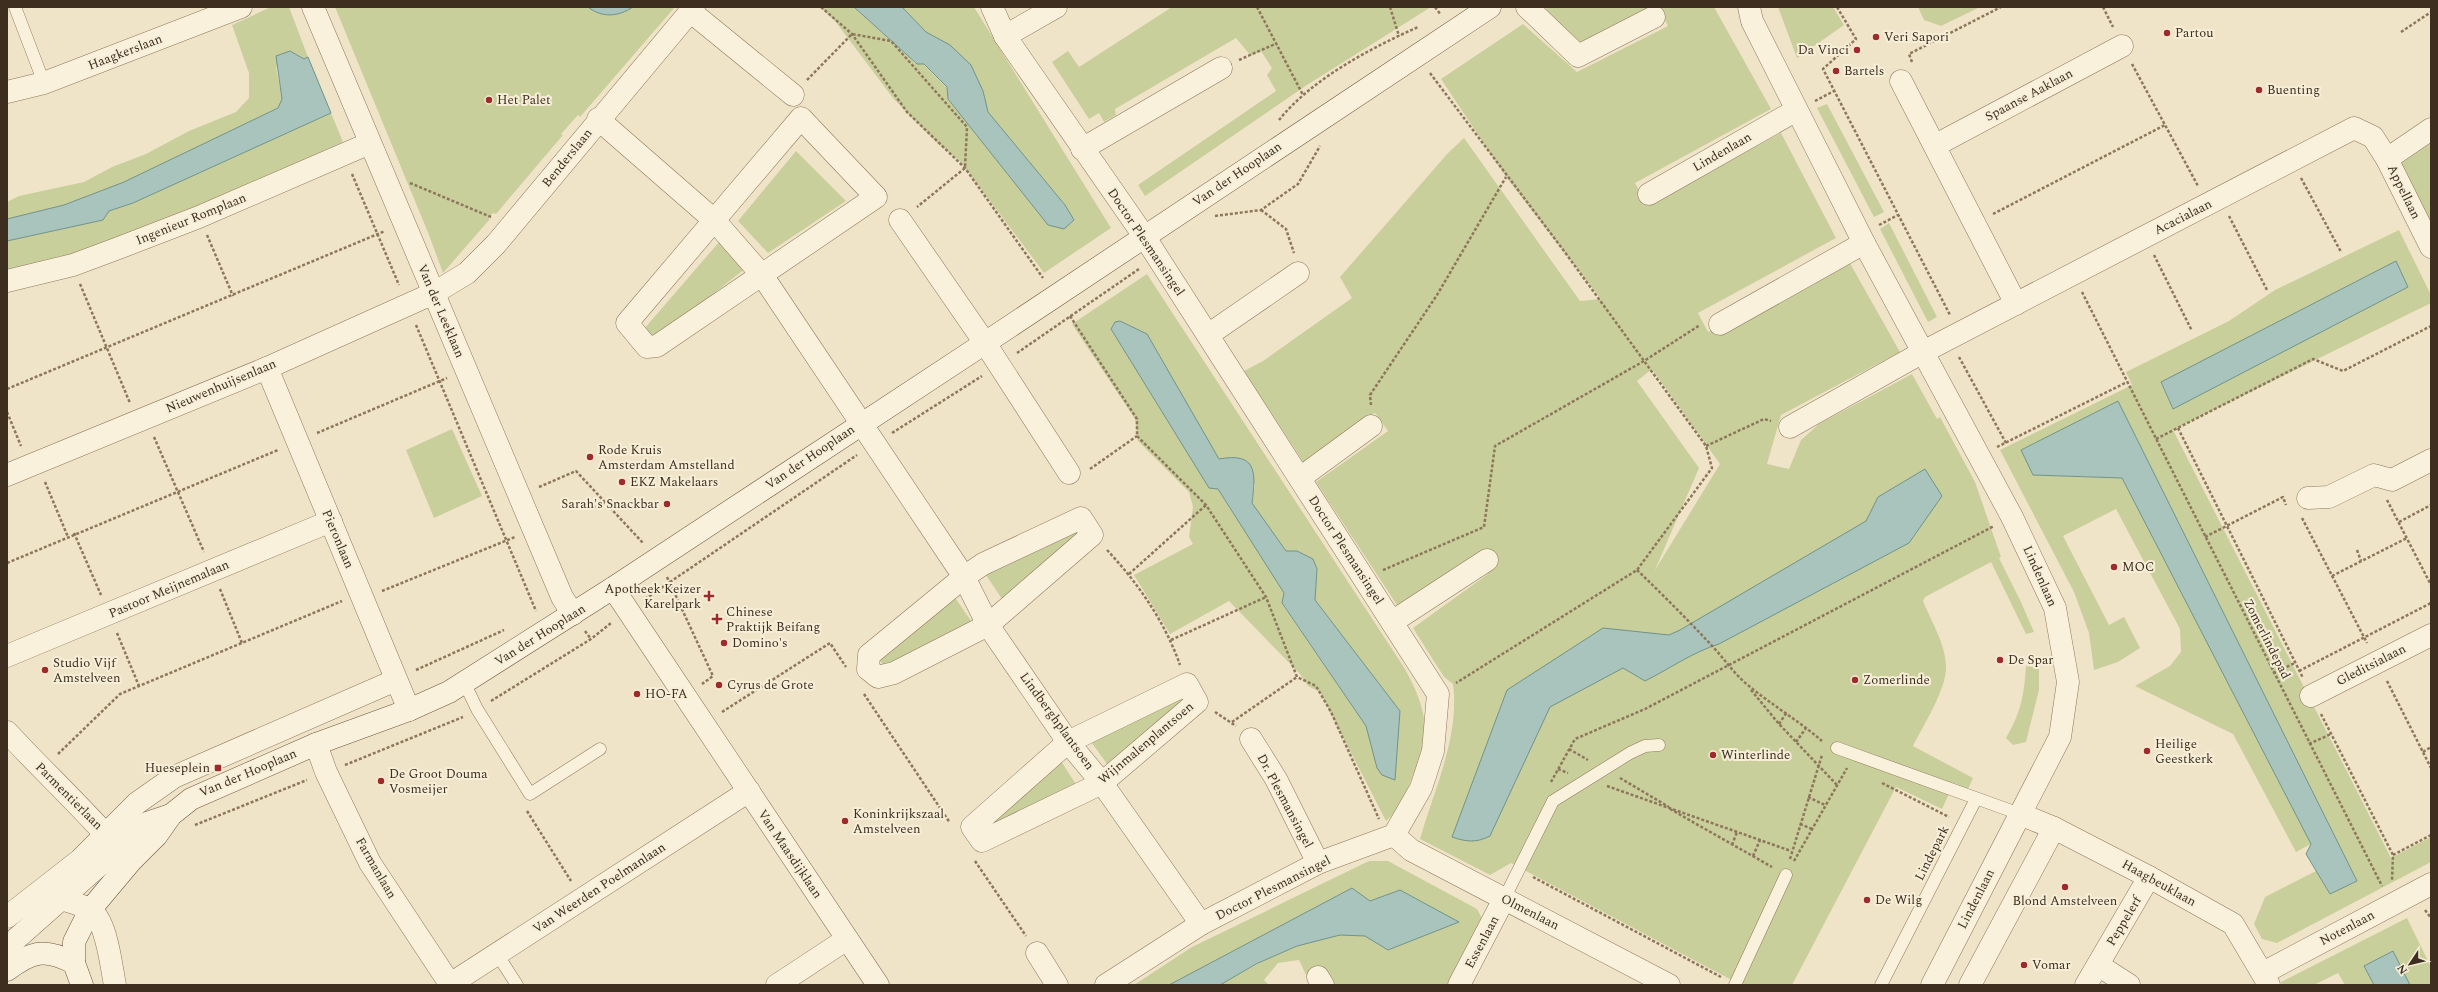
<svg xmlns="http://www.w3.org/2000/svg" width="2438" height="992" font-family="Spectral,serif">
<rect width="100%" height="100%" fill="#f0e4c8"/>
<!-- green -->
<g fill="#c9cf9b" fill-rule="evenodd">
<polygon points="271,7 289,7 308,57 304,59 296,54 276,67 282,99 278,108 124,182 64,205 7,219 7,202 19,196 84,182 112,167 146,154 189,131 236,112 249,98 249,73 232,25"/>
<polygon points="335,7 675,7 580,117 578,115 561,134 563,135 496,214 493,213 488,218 490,219 443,273 429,235"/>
<polygon points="820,7 854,7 916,64 923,64 947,88 948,99 1048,225 1064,229 1065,205 988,112 983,91 950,45 926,32 902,7 974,7 1111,228 1044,273 961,162 935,141 893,98 835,21"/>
<polygon points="1172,7 1431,7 1307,85 1145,196 1138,185 1276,91 1267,75 1272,68 1261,51 1251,56 1236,38 1115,109 1116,115 1104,122 1099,113 1089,119 1052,62 1068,51 1079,67"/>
<polygon points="1549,7 1652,7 1579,44 1544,10"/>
<path d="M 1658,7 L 1714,7 L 1771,109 L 1635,183 L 1647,205 L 1781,133 L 1836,238 L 1698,313 L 1708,332 L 1847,258 L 1900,352 L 1781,415 L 1767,464 L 1789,469 L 1801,440 L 1819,424 L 1912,374 L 1937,419 L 1940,417 L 1975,482 L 2001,557 L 1999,558 L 2021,602 L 2034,632 L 2026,634 L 1991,562 L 1925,597 L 1923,601 C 1931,621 1945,643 1946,665 C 1948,687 1923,726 1913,746 L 1973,778 L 1968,789 L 1954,783 L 1942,809 L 1896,787 L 1792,985 L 1741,985 L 1511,863 L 1490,875 L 1420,839 C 1434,790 1460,736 1453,684 L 1444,677 L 1413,628 L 1488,574 L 1475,555 L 1399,608 L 1316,482 L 1388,431 L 1375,413 L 1304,463 L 1244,371 L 1263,361 L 1352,298 L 1340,277 L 1448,153 L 1464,138 L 1580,301 L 1601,299 L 1506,177 L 1441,79 L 1523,24 L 1577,72 L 1668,26 ZM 1652,369 L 1720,464 L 1655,570 L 1699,468 L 1637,381 Z"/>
<polygon points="1778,7 1833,7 1844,25 1797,58"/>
<polygon points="1918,7 1980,7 1941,26 1924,20"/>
<polygon points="1827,104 1884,212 1874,217 1817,108"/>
<polygon points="331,113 343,142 130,238 7,272 7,241 103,220 109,211 133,203"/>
<polygon points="2431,143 2431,228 2399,165"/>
<polygon points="796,151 846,201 768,253 738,221"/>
<polygon points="1889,223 1937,317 1928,322 1880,229"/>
<path d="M 2399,230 L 2431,295 L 2431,303 L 2173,430 L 2391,858 L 2431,837 L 2431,862 L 2277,943 L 2262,939 L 2254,924 L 2265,897 L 2316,871 L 2330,894 L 2357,881 L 2118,401 L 2021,450 L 2033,475 L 2122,478 L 2311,844 L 2296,852 L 2233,734 L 2135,686 L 2170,666 L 2181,652 L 2180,629 L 2116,509 L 2063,536 L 2109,625 L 2124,617 L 2140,648 L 2118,662 L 2094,670 L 2089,633 L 2074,592 L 2000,450 L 2132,385 L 2126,372 L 2229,321 L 2275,290 ZM 2396,261 L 2408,287 L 2172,408 L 2161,383 Z"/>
<polygon points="720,241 746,268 654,340 644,329"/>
<path d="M 1147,274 L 1405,669 C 1415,688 1423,704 1425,726 C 1427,746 1403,809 1386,821 L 1320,692 L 1308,686 L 1300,674 L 1229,601 L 1170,634 L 1134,575 L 1193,544 L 1189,537 L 1193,507 L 1189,492 L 1138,441 L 1135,419 L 1072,324 ZM 1120,321 L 1147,334 L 1210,447 L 1219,459 L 1255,485 L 1252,503 L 1286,551 L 1297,551 L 1317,569 L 1315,600 L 1400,711 L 1377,768 L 1366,726 L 1282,604 L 1284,593 L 1218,489 L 1209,488 L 1111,329 Z"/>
<polygon points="452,429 482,496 434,518 406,450"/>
<polygon points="1074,528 1082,537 1004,602 984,572"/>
<polygon points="953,595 972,622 885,668 880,661 892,644"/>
<path d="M 2026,666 L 2039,668 L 2039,690 L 2026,742 L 2013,745 L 2006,738 C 2021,712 2024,696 2026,666 Z"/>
<polygon points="1177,694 1184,704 1110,768 1089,739"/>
<polygon points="1059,758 1079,789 996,828 990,819"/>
<path d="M 1369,861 L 1388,861 L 1477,909 L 1484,922 L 1450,985 L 1318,985 L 1308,979 L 1299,960 L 1278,963 L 1264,980 L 1269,985 L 1220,985 C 1252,966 1326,924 1365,936 C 1373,938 1381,946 1388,950 L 1459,922 L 1400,890 L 1370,901 L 1352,888 L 1169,985 L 1134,985 L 1192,947 Z"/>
<polygon points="2407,918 2431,967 2431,985 2410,985 2393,951 2364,966 2374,985 2345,985 2338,973 2314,985 2282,985 2281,982"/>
</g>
<!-- water -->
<g fill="#a9c4bc" stroke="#6f938a">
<path d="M 588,7 L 633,7 C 618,17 602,18 588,7 Z"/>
<polygon points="854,7 902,7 926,32 950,45 971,65 983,91 988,112 1065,205 1074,220 1064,229 1048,225 948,99 947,87 924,64 917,64"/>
<polygon points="290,51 304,59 308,57 331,113 133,203 109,211 103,220 7,241 7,219 64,205 124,182 278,108 282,99 276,56"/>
<polygon points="2396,261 2408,287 2173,409 2161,382"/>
<path d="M 1120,321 L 1147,334 L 1219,459 C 1257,452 1256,472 1252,503 L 1286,551 L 1297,551 L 1313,559 L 1317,569 L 1315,600 L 1400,711 L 1395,780 L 1382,775 L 1377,768 L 1366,726 L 1282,603 L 1284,593 L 1218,489 L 1209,488 L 1111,329 L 1115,322 Z"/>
<polygon points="2118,401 2357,881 2330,894 2306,854 2311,844 2122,478 2033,475 2021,450"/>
<path d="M 1925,469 L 1942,496 L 1909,543 L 1719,644 C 1693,652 1669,669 1645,681 L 1623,668 L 1550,707 L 1490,836 C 1476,843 1467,842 1452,837 L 1507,690 L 1603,628 L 1669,635 L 1680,630 L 1866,521 L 1878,497 Z"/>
<polygon points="1352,888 1370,901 1400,890 1459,922 1388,950 1365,936 1340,935 1297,946 1256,964 1220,985 1169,985"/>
<polygon points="2393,951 2410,985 2374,985 2364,966"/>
</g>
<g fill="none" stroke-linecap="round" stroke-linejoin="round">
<!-- lane casing -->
<g stroke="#8d765c" stroke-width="13">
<g id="lane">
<polyline points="15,7 44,83"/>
<polyline points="464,682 477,709 530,794 600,749"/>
<polyline points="1837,748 2020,814"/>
<polyline points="1504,899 1553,801 1630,753 1645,746 1659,745"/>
<polyline points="497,954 517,985"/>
<polyline points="1735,985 1786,875"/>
<polyline points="1881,985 1976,799"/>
</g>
</g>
<!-- street casing -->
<g stroke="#8d765c" stroke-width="23">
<g id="street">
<polyline points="313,7 562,597 573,614"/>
<polyline points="992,7 1005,36 1144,236 1438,694 1433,751 1421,788 1394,835 1318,863 1201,924 1106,985"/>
<polyline points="1527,7 1578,56 1654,17"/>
<polyline points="1749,7 1752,21 1864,243 2012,517 2055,608 2068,682 2060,737 1932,985"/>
<polyline points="690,11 793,95"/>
<polyline points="1005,36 1056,7"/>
<polyline points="1901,81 2016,304"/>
<polyline points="7,92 44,83 241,7"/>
<polygon points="801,118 876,197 657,346 647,347 627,323"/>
<polyline points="598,119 714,220 762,275 964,577 988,625 1068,742 1102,783 1201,924"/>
<polyline points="1936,145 2122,46"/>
<polyline points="1082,149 1221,68"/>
<polyline points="2387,159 2431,129"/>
<polyline points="1649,194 1795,111"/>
<polyline points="900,220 985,343 1069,473"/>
<polyline points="7,281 73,265 116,249 199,217 370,143"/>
<polyline points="1720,324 1864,243"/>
<polyline points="1208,335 1298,273"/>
<polyline points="267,368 409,710"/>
<polyline points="1790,427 1923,352 2354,128 2373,137 2387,159 2431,247"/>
<polyline points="7,475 267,368 434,293 467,273 496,244 694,7"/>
<polyline points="1300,478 1371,426"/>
<polyline points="2308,498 2329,497 2374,475 2392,480 2431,460"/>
<polygon points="1081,518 1092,535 988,625 894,673 878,677 868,669 869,655 964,577 983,564"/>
<polyline points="613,588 878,985"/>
<polyline points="1392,622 1487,560"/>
<polyline points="7,656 331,521"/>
<polygon points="1187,684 1197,702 1102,783 982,841 972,827 1068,742"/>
<polyline points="2311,696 2431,635"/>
<path d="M 7,732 C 42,770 81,806 115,845"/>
<polyline points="1251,739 1276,779 1318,863"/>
<polyline points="316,744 326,772 370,863 450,984"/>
<polyline points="2020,814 2054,828 2149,877 2233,924 2269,985"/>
<polyline points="1394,835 1411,850 1669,985"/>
<path d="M 46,893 C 59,900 76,902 89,909 C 107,919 111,966 115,985"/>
<polyline points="7,917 80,860 137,803 174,777 396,680"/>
<polyline points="1037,953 1057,985"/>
<polyline points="2098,965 2129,985"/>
<polyline points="2263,973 2431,884"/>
<polyline points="1318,977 1323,985"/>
<polyline points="449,985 749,791"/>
<polyline points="777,985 847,939"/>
<polyline points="1459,985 1504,899"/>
<polyline points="1970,985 2054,828"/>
<polyline points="2086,985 2149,877"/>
</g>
</g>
<!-- secondary casing -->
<g stroke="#6f573f" stroke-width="23">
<g id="secondary">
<polyline points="7,947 147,823 171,815"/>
<polyline points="74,963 74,942 90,910 131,861 157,835 171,815 191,799 316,744 409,710 449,692 613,588 985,343 1490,7"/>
<path d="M 7,970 C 32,951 45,948 74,963 L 82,985"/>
</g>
</g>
<!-- path -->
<g stroke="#8d765c" stroke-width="2.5" stroke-dasharray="3 2" stroke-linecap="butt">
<polyline points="821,7 852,34 907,112 965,168 1043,278"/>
<polyline points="1257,7 1303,95"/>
<polyline points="1390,7 1399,36"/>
<polyline points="1435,7 1441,15"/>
<polyline points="1837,7 1856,39 1823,69 1950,315"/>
<polyline points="2103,7 2113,27"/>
<polyline points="2401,32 2431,12"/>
<polyline points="1239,60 1275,44"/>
<polyline points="1912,62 1909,54 2001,7"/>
<polyline points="2132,64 2198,186"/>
<polyline points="1430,73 1564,251 1706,446 1712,468 1637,570 1456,683"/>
<polyline points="807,80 852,34 891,41 967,127 965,168 917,207"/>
<polyline points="1815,101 1834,91"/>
<path d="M 1279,120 C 1312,79 1369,49 1418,27"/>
<polyline points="352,174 399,285"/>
<polyline points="2301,178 2341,252"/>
<polyline points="410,183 491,217"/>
<polyline points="1261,210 1286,229 1294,253"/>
<polyline points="1993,214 2165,125"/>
<polyline points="1215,216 1261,210 1298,184 1320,146"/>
<polyline points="2229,216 2267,290"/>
<polyline points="1879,225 1898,215"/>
<polyline points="207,235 233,296"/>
<polyline points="2154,255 2192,331"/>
<polyline points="80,284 130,403"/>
<polyline points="2082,292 2382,886"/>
<polyline points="1070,316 1137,419 1137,436 1206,505 1266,597 1297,677 1316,686 1331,712 1379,819"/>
<polyline points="416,325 536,611"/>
<polyline points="1017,353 1139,269"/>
<polyline points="1959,357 2006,443"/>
<polyline points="7,389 385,231"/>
<polyline points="1371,405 1370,395 1437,295 1506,177"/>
<polyline points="7,412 21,446"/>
<polyline points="2178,428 2303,678"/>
<polyline points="317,433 447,378"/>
<polyline points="892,433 982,376"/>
<polyline points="154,437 204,552"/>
<polyline points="2156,439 2313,359 2343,371 2431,326"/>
<polyline points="1706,446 1764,419 1771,421"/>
<polyline points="1997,447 2127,382"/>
<polyline points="1090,469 1137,436"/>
<polyline points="45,482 68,537"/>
<polyline points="539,487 576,471 643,543"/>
<polyline points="2387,500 2431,585"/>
<polyline points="593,508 605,502"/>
<polyline points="2302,518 2367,643"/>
<polyline points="2399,522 2431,505"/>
<polyline points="74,533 101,595"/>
<polyline points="2205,537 2283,497 2286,505"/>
<path d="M 1107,550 C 1138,583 1165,622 1180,665"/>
<polyline points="2357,550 2361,561"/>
<polyline points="7,563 278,450"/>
<polyline points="1383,570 1484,527 1495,446 1644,361 1700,325"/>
<path d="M 1637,570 C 1663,595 1689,621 1714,648 C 1726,661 1735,675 1749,686 C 1772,705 1799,721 1822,741"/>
<polyline points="1129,574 1206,505"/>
<polyline points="2332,576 2407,538"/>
<polyline points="667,577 713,676 702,684"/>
<polyline points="220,589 242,643"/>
<polyline points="382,591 515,537"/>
<polyline points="645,599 857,455"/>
<polyline points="585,631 591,639"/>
<polyline points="117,633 139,686"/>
<polyline points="1171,640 1266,597"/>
<polyline points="416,670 504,630"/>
<polyline points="2299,671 2431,603"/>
<polyline points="2273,673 2295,663"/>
<polyline points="2387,681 2431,768"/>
<polyline points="1751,690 1779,724 1837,785"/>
<polyline points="864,694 950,823"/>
<polyline points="491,701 591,639 611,623"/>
<polyline points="722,712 830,643 846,667"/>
<polyline points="1215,712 1236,726"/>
<polyline points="2321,714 2393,855 2392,880"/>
<polyline points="1232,722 1297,677"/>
<polyline points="1779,724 1787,712"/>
<polyline points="1796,742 1806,728"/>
<polyline points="2309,744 2331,734"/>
<polyline points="1569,749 1588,760"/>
<polyline points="2423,752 2431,747"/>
<polyline points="58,754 120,694 342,601"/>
<polyline points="345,765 463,717"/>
<polyline points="1558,769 1568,773"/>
<polyline points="1620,778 1669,807"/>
<polyline points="1551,782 1575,739 1645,709 1994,526"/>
<polyline points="1882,783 1949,817"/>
<polyline points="1607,786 1791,851"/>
<polyline points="1808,797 1825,805"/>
<polyline points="1670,809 1772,867"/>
<polyline points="527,811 571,881"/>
<polyline points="1800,824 1812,829"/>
<polyline points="195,825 307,780"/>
<polyline points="1732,845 1737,832"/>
<polyline points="2393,855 2431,835"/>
<polyline points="1753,856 1760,840"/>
<polyline points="1790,859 1822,755"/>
<polyline points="975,861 1026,936"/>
<polyline points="1794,861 1847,768"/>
<polyline points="1533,877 1721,977"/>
<polyline points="2425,910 2431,918"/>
</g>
<!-- lane -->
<use href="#lane" stroke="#faf1dc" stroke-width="12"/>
<!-- street -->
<use href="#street" stroke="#faf1dc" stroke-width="22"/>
<!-- secondary -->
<use href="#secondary" stroke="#faf1dc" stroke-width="22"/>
</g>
<!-- markers -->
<g fill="#9e2a2b" stroke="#f7eed8" stroke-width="1.5">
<circle cx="2167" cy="33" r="4"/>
<circle cx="1876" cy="37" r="4"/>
<circle cx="1857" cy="50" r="4"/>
<circle cx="1836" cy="71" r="4"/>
<circle cx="2259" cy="90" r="4"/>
<circle cx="489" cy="100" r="4"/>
<circle cx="590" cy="457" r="4"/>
<circle cx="622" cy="482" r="4"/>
<circle cx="667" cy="504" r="4"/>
<circle cx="2114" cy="567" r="4"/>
<path d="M707 590h4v4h4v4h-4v4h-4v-4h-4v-4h4z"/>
<path d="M715 613h4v4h4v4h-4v4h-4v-4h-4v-4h4z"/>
<circle cx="724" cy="643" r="4"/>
<circle cx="2000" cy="660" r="4"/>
<circle cx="45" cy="670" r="4"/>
<circle cx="1855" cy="680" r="4"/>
<circle cx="719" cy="685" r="4"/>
<circle cx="637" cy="694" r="4"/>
<circle cx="2147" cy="751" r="4"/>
<circle cx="1713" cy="755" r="4"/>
<rect x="214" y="764" width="8" height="8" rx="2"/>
<circle cx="381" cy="781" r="4"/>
<circle cx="845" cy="821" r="4"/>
<circle cx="2065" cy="887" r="4"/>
<circle cx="1867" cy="900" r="4"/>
<circle cx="2024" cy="965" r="4"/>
</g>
<g text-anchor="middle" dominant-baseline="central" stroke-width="4" stroke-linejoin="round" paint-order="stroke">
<!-- poi labels -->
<g font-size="13" fill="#3d2e20" stroke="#f7eed8" text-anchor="start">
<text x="2175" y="33">Partou</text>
<text x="1884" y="37">Veri Sapori</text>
<text x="1849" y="50" text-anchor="end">Da Vinci</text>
<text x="1844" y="71">Bartels</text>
<text x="2267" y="90">Buenting</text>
<text x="497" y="100">Het Palet</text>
<text x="598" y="450">Rode Kruis<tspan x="598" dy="15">Amsterdam Amstelland</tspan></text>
<text x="630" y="482">EKZ Makelaars</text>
<text x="659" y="504" text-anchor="end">Sarah's Snackbar</text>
<text x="2122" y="567">MOC</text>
<text x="701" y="589" text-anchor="end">Apotheek Keizer<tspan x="701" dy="15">Karelpark</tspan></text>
<text x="726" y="612">Chinese<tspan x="726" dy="15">Praktijk Beifang</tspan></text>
<text x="732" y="643">Domino's</text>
<text x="2008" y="660">De Spar</text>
<text x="53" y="663">Studio Vijf<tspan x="53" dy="15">Amstelveen</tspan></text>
<text x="1863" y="680">Zomerlinde</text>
<text x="727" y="685">Cyrus de Grote</text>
<text x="645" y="694">HO-FA</text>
<text x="2155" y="744">Heilige<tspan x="2155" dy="15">Geestkerk</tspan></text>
<text x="1721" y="755">Winterlinde</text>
<text x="210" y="768" text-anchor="end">Hueseplein</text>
<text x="389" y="774">De Groot Douma<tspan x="389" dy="15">Vosmeijer</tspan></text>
<text x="853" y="814">Koninkrijkszaal<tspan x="853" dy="15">Amstelveen</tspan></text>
<text x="1875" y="900">De Wilg</text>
<text x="2065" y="901" text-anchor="middle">Blond Amstelveen</text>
<text x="2032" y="965">Vomar</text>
</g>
<!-- street labels -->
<g font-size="13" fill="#3d2e20" stroke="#f7eed8">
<text transform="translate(125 52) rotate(-21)">Haagkerslaan</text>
<text transform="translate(2029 95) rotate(-28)">Spaanse Aaklaan</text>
<text transform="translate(1722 152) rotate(-30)">Lindenlaan</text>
<text transform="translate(567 158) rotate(-51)">Benderslaan</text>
<text transform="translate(1237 174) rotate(-34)">Van der Hooplaan</text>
<text transform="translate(2404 192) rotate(64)">Appellaan</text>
<text transform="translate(2183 217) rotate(-27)">Acacialaan</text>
<text transform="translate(191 219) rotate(-22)">Ingenieur Romplaan</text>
<text transform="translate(1146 242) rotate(56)">Doctor Plesmansingel</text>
<text transform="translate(441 311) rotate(67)">Van der Leeklaan</text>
<text transform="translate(221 386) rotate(-23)">Nieuwenhuijsenlaan</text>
<text transform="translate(810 457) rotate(-34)">Van der Hooplaan</text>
<text transform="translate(338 539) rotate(67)">Pieronlaan</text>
<text transform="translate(1346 550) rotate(57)">Doctor Plesmansingel</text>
<text transform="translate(2040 576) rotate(66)">Lindenlaan</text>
<text transform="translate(169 589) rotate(-23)">Pastoor Meijnemalaan</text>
<text transform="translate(540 635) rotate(-32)">Van der Hooplaan</text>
<text transform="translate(2267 639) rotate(63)">Zomerlindepad</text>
<text transform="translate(2371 665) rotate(-27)">Gleditsialaan</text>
<text transform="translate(1057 721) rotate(54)">Lindberghplantsoen</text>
<text transform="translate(1146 743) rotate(-40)">Wijnmalenplantsoen</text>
<text transform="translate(248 773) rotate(-23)">Van der Hooplaan</text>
<text transform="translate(69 796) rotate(45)">Parmentierlaan</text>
<text transform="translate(1285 801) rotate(62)">Dr. Plesmansingel</text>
<text transform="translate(1932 853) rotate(-63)">Lindepark</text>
<text transform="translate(790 854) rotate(56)">Van Maasdijklaan</text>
<text transform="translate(376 868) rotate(60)">Farmanlaan</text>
<text transform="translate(2159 883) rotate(29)">Haagbeuklaan</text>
<text transform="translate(599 888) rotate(-33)">Van Weerden Poelmanlaan</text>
<text transform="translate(1273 888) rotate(-27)">Doctor Plesmansingel</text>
<text transform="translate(1976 899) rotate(-63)">Lindenlaan</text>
<text transform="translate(1530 912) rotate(27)">Olmenlaan</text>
<text transform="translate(2124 921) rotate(-59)">Peppelerf</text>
<text transform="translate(2347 928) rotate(-28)">Notenlaan</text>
<text transform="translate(1482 942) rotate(-62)">Essenlaan</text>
</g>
</g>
<!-- border -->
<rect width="2438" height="992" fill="none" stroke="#3d2e20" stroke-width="16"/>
<!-- north arrow -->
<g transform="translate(2410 964) rotate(235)" stroke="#f7eed8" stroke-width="3" paint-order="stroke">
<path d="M0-3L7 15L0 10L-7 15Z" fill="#3d2e20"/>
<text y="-6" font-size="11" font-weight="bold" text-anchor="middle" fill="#3d2e20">N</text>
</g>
</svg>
